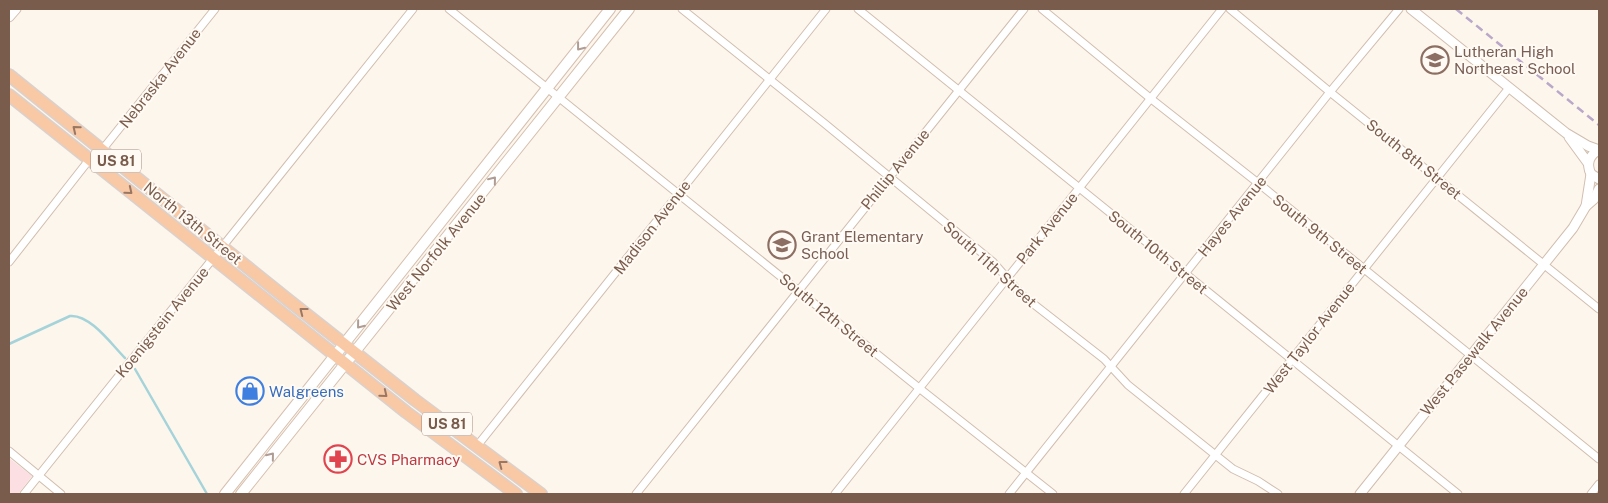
<svg xmlns="http://www.w3.org/2000/svg" width="1608" height="503" font-family="'Public Sans',sans-serif">
<rect width="100%" height="100%" fill="#fdf6ec"/>
<!-- medical -->
<polygon fill="#fbdfe3" points="9,458 32,476 18,494 9,494"/>
<g fill="none" stroke-linecap="round" stroke-linejoin="round">
<!-- stream -->
<g stroke="#a5d3da" stroke-width="2.5">
<path d="M 9,344 L 70,316 C 90,314 112,345 125,358"/>
<polyline points="135,369 207,494"/>
</g>
<!-- minor casing -->
<g stroke="#d1beb0" stroke-width="9">
<g id="minor">
<polyline points="449,9 919,388 1053,494"/>
<polyline points="682,9 824,123 993,262 1022,295 1104,359 1128,385 1233,469 1258,481 1278,494"/>
<polyline points="858,9 1458,494"/>
<polyline points="1042,9 1150,98 1258,183 1599,459"/>
<polyline points="1230,9 1330,92 1599,309"/>
<polyline points="9,262 89,160 102,150 215,9"/>
<polyline points="477,446 826,9"/>
<polyline points="9,451 61,494"/>
<polyline points="24,494 413,9"/>
<polyline points="636,494 1024,9"/>
<polyline points="835,494 1222,9"/>
<polyline points="1009,494 1330,92 1399,9"/>
<polyline points="1184,494 1509,88"/>
<polyline points="1591,494 1599,484"/>
</g>
</g>
<!-- tertiary casing -->
<g stroke="#d1beb0" stroke-width="11">
<g id="tertiary">
<polyline points="1411,9 1566,133 1588,146 1599,150"/>
<polyline points="9,17 16,9"/>
<polyline points="1569,137 1588,163"/>
<path d="M 1599,150 C 1589,155 1586,164 1591,174 L 1599,179"/>
<polyline points="1586,206 1591,174"/>
<polyline points="1360,494 1573,228 1586,206 1594,199 1599,189"/>
</g>
</g>
<!-- secondary casing -->
<g stroke="#d6c0b0" stroke-width="12">
<g id="secondary">
<polyline points="225,494 610,9"/>
<polyline points="241,494 629,9"/>
</g>
</g>
<!-- trunk casing -->
<g stroke="#dad1cd" stroke-width="14">
<g id="trunk">
<polyline points="9,75 287,299 415,400 541,494"/>
<polyline points="9,95 406,412 516,494"/>
</g>
</g>
<!-- minor -->
<use href="#minor" stroke="#fff" stroke-width="7"/>
<!-- tertiary -->
<use href="#tertiary" stroke="#fff" stroke-width="9"/>
<!-- secondary -->
<use href="#secondary" stroke="#fff" stroke-width="10"/>
<!-- trunk -->
<use href="#trunk" stroke="#f9c8a4" stroke-width="11"/>
<!-- rail -->
<polyline stroke="#b9a8c9" stroke-width="2.5" stroke-dasharray="8 5" stroke-linecap="butt" points="1456,9 1599,125"/>
</g>
<!-- one-way arrows -->
<defs><path id="oneway-chevron" d="M-2-3.5L2.5 0L-2 3.5" fill="none" stroke-width="1.6" stroke-linecap="round" stroke-linejoin="round" transform="scale(1.25)"/></defs>
<g stroke="#af9d94">
<use href="#oneway-chevron" transform="translate(580 47) rotate(128)"/>
<use href="#oneway-chevron" transform="translate(493 180) rotate(-51)"/>
<use href="#oneway-chevron" transform="translate(360 325) rotate(129)"/>
<use href="#oneway-chevron" transform="translate(271 456) rotate(-51)"/>
</g>
<g stroke="#9a7763">
<use href="#oneway-chevron" transform="translate(76 129) rotate(-141)"/>
<use href="#oneway-chevron" transform="translate(129 191) rotate(39)"/>
<use href="#oneway-chevron" transform="translate(303 311) rotate(-142)"/>
<use href="#oneway-chevron" transform="translate(384 394) rotate(39)"/>
<use href="#oneway-chevron" transform="translate(502 464) rotate(-143)"/>
</g>
<!-- icons -->
<defs>
<g id="school-ring" transform="scale(1.4375)"><circle r="9.5" fill="#fffaf3" stroke="#8d6e63" stroke-width="1.5"/><path d="M0-5L7-2L0 1L-7-2ZM-4 1L0 2.5L4 1V4Q0 6-4 4Z" fill="#8d6e63"/></g>
<g id="shop-ring" transform="scale(1.4375)"><circle r="9.5" fill="#fffaf3" stroke="#3f7fe0" stroke-width="1.5"/><path d="M-5-2.5h2.3a2.7 3.5 0 0 1 5.4 0H5L5.5 6h-11ZM-1.5-2.5h3a1.5 2.3 0 0 0-3 0Z" fill="#3f7fe0"/></g>
<g id="pharmacy-ring" transform="scale(1.4375)"><circle r="9.5" fill="#fffaf3" stroke="#e0444e" stroke-width="1.5"/><path d="M-2-6h4v4h4v4h-4v4h-4v-4h-4v-4h4Z" fill="#e0444e"/></g>
</defs>
<g fill-rule="evenodd">
<use href="#school-ring" x="1435" y="60"/>
<use href="#school-ring" x="782" y="245"/>
<use href="#shop-ring" x="250" y="391"/>
<use href="#pharmacy-ring" x="338" y="459"/>
</g>
<g text-anchor="middle" dominant-baseline="central" stroke-width="4" stroke-linejoin="round" paint-order="stroke">
<!-- shield labels -->
<g fill="#fffaf3" stroke="#a28b7f" stroke-width="1">
<rect x="91" y="149.5" width="50" height="23" rx="4"/>
<rect x="422" y="412.5" width="50" height="23" rx="4"/>
</g>
<g font-size="14" font-weight="bold" fill="#7a5c4d">
<text x="116" y="161">US 81</text>
<text x="447" y="424">US 81</text>
</g>
<!-- education labels -->
<g font-size="15" fill="#785e54" stroke="#fffaf3" text-anchor="start">
<text x="1454" y="51">Lutheran High<tspan x="1454" dy="17">Northeast School</tspan></text>
<text x="801" y="236">Grant Elementary<tspan x="801" dy="17">School</tspan></text>
</g>
<!-- street labels -->
<g font-size="15" fill="#7a5c4d" stroke="#fffaf3">
<text transform="translate(160 78) rotate(-52)">Nebraska Avenue</text>
<text transform="translate(1414 159) rotate(39)">South 8th Street</text>
<text transform="translate(895 169) rotate(-51)">Phillip Avenue</text>
<text transform="translate(1232 216) rotate(-51)">Hayes Avenue</text>
<text transform="translate(193 223) rotate(39)">North 13th Street</text>
<text transform="translate(652 227) rotate(-52)">Madison Avenue</text>
<text transform="translate(1047 228) rotate(-51)">Park Avenue</text>
<text transform="translate(1320 234) rotate(39)">South 9th Street</text>
<text transform="translate(436 252) rotate(-51)">West Norfolk Avenue</text>
<text transform="translate(1158 252) rotate(39)">South 10th Street</text>
<text transform="translate(990 264) rotate(42)">South 11th Street</text>
<text transform="translate(829 315) rotate(39)">South 12th Street</text>
<text transform="translate(162 322) rotate(-51)">Koenigstein Avenue</text>
<text transform="translate(1309 338) rotate(-52)">West Taylor Avenue</text>
<text transform="translate(1474 351) rotate(-51)">West Pasewalk Avenue</text>
</g>
<!-- shop labels -->
<g font-size="15" fill="#366cbe" stroke="#fffaf3" text-anchor="start">
<text x="269" y="391">Walgreens</text>
</g>
<!-- health labels -->
<g font-size="15" fill="#be3a42" stroke="#fffaf3" text-anchor="start">
<text x="357" y="459">CVS Pharmacy</text>
</g>
</g>
<!-- border -->
<rect width="1608" height="503" fill="none" stroke="#7a5c4d" stroke-width="20"/>
</svg>
